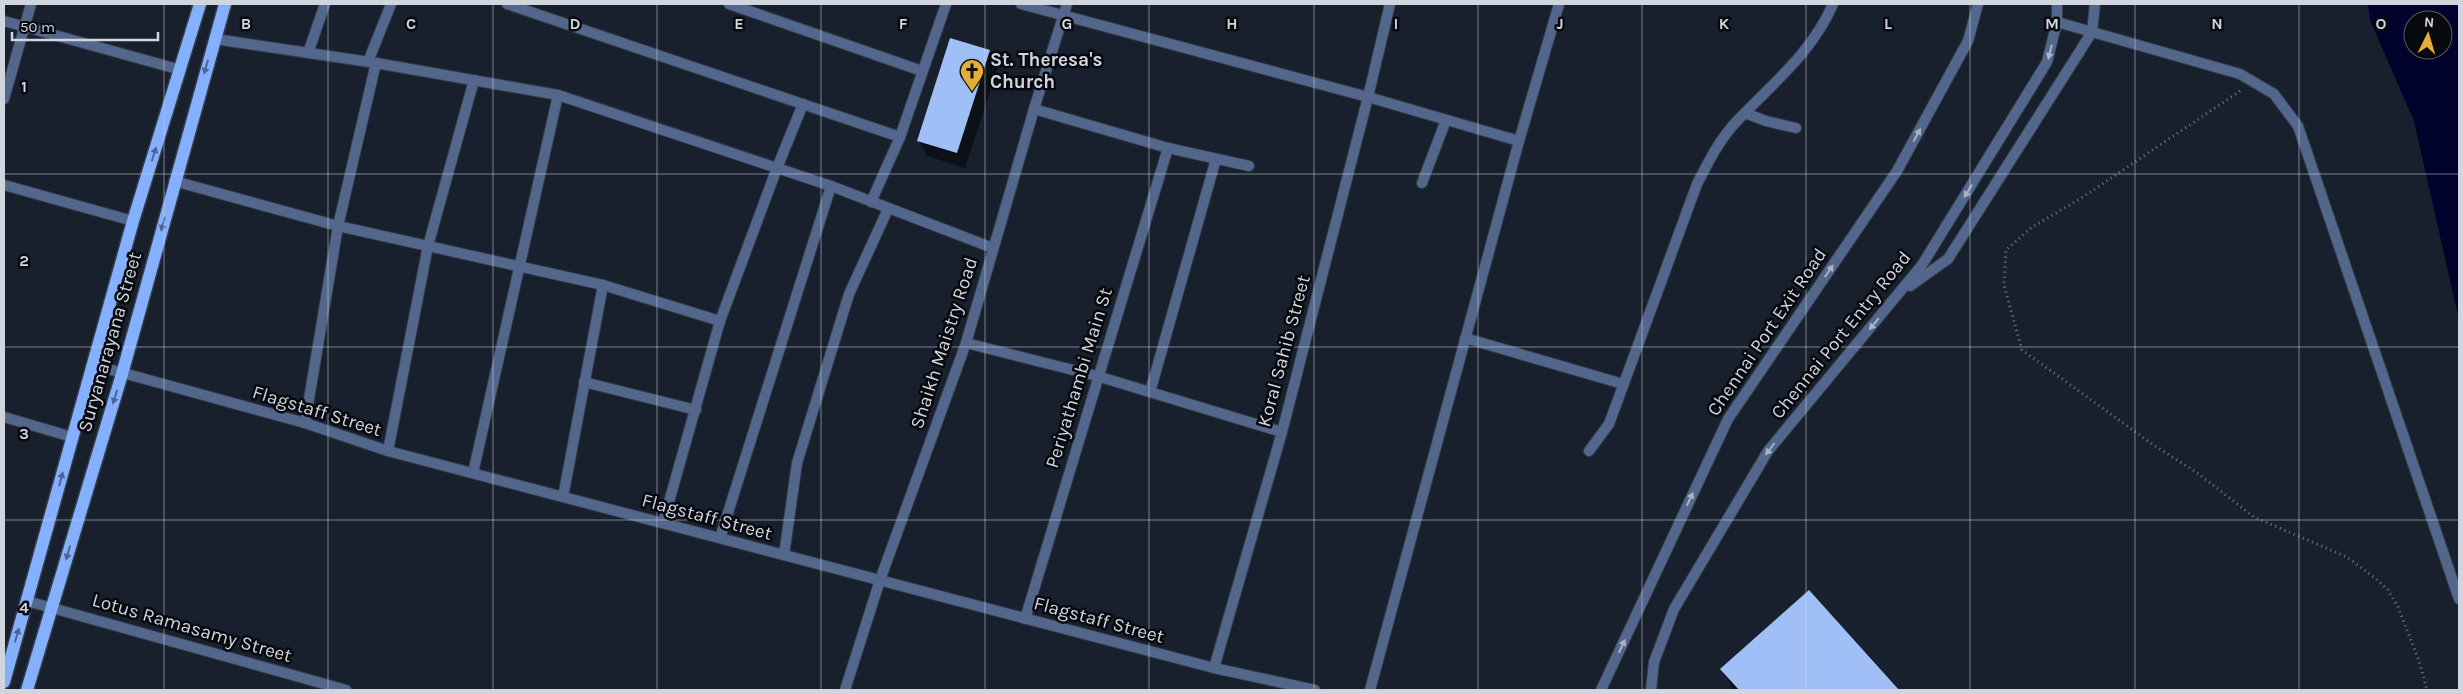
<svg xmlns="http://www.w3.org/2000/svg" width="2463" height="694" font-family="Karla,sans-serif">
<rect width="100%" height="100%" fill="#18202d"/>
<!-- water -->
<path fill="#00022b" fill-rule="evenodd" d="M 2368,4 L 2459,4 L 2459,320 L 2414,121 L 2370,20 ZM 2413,20 L 2443,20 L 2443,50 L 2413,50 Z"/>
<!-- shadow -->
<g fill="#0007">
<polygon points="989,52 998,67 965,168 927,156 919,141"/>
<polygon points="1809,592 1897,690 1733,689 1722,669"/>
</g>
<!-- building -->
<g fill="#a0bff6">
<polygon points="950,38 990,50 957,153 917,141"/>
<polygon points="1809,590 1899,690 1739,690 1720,669"/>
</g>
<g fill="none" stroke-linecap="round" stroke-linejoin="round">
<!-- lane casing -->
<g stroke="#353d49" stroke-width="12">
<g id="lane">
<polyline points="2057,22 2240,74 2274,94 2298,126 2459,599"/>
<polyline points="1745,113 1766,121 1796,128"/>
<polyline points="1910,286 1948,259 2092,32 2095,4"/>
<polyline points="1465,338 1623,384"/>
<path d="M 1589,451 L 1609,424 L 1697,184 C 1708,163 1719,140 1736,122 C 1771,85 1812,53 1833,4"/>
<polyline points="1601,690 1728,419 1897,171 1968,41 1978,4"/>
<polyline points="1651,690 1654,662 1674,609 1768,451 1922,265 2047,62 2057,22 2057,4"/>
</g>
</g>
<!-- street casing -->
<g stroke="#353d49" stroke-width="12">
<g id="street">
<polyline points="507,4 900,137"/>
<polyline points="729,4 922,71"/>
<polyline points="1021,4 1368,97 1519,141"/>
<polyline points="4,21 181,70"/>
<polyline points="215,39 376,63 558,95 831,186 993,248"/>
<polyline points="308,53 325,4"/>
<polyline points="368,62 391,4"/>
<polyline points="4,99 31,4"/>
<polyline points="1034,109 1168,148 1249,166"/>
<polyline points="174,181 338,226 603,285 720,321"/>
<polyline points="1422,183 1446,120"/>
<polyline points="4,185 133,221"/>
<polyline points="871,202 900,137 946,4"/>
<polyline points="966,343 1097,376 1282,432"/>
<polyline points="94,365 305,423 388,451 1214,668 1315,690"/>
<polyline points="584,382 696,410"/>
<polyline points="1150,392 1216,159"/>
<polyline points="4,417 72,437"/>
<polyline points="305,423 338,226 376,63"/>
<polyline points="388,451 428,246 474,80"/>
<polyline points="473,473 558,95"/>
<polyline points="563,497 603,285"/>
<polyline points="663,523 720,321 777,168 803,104"/>
<polyline points="720,538 831,186"/>
<polyline points="784,555 797,463 849,294 888,209"/>
<polyline points="27,601 346,690"/>
<polyline points="1025,619 1168,148"/>
<polyline points="1214,668 1282,432 1368,97 1390,4"/>
<polyline points="845,690 880,580 966,343 1034,109 1067,4"/>
<polyline points="1370,690 1519,141 1559,4"/>
</g>
</g>
<!-- primary casing -->
<g stroke="#353d49" stroke-width="15">
<g id="primary">
<polyline points="4,682 133,221 200,4"/>
<polyline points="27,690 122,374 225,4"/>
</g>
</g>
<!-- path -->
<polyline stroke="#727883" stroke-width="3" stroke-dasharray="1 4" stroke-linecap="butt" points="2240,91 2080,199 2032,227 2006,250 2004,285 2022,350 2152,444 2196,472 2254,517 2347,557 2375,578 2388,590 2398,607 2419,661 2427,690"/>
<!-- lane -->
<use href="#lane" stroke="#53678d" stroke-width="10"/>
<!-- street -->
<use href="#street" stroke="#53678d" stroke-width="10"/>
<!-- primary -->
<use href="#primary" stroke="#85afff" stroke-width="12"/>
</g>
<!-- one-way arrows -->
<defs><path id="oneway-solid" d="M-6-.8H1V-3.2L6.5 0L1 3.2V.8H-6Z" transform="scale(1.25)"/></defs>
<g fill="#aab4c6">
<use href="#oneway-solid" transform="translate(2050 52) rotate(104)"/>
<use href="#oneway-solid" transform="translate(1917 135) rotate(-62)"/>
<use href="#oneway-solid" transform="translate(1968 191) rotate(122)"/>
<use href="#oneway-solid" transform="translate(1829 271) rotate(-56)"/>
<use href="#oneway-solid" transform="translate(1874 324) rotate(130)"/>
<use href="#oneway-solid" transform="translate(1770 449) rotate(127)"/>
<use href="#oneway-solid" transform="translate(1690 499) rotate(-65)"/>
<use href="#oneway-solid" transform="translate(1622 646) rotate(-65)"/>
</g>
<g fill="#4c6493">
<use href="#oneway-solid" transform="translate(206 67) rotate(106)"/>
<use href="#oneway-solid" transform="translate(154 154) rotate(-73)"/>
<use href="#oneway-solid" transform="translate(163 224) rotate(105)"/>
<use href="#oneway-solid" transform="translate(115 397) rotate(107)"/>
<use href="#oneway-solid" transform="translate(61 479) rotate(-75)"/>
<use href="#oneway-solid" transform="translate(68 553) rotate(106)"/>
<use href="#oneway-solid" transform="translate(17 635) rotate(-74)"/>
</g>
<!-- grid -->
<path fill="none" stroke="#d0d5de" stroke-width="1" stroke-opacity="0.55" d="M 164,4 L 164,690M 328,4 L 328,690M 493,4 L 493,690M 657,4 L 657,690M 821,4 L 821,690M 985,4 L 985,690M 1149,4 L 1149,690M 1314,4 L 1314,690M 1478,4 L 1478,690M 1642,4 L 1642,690M 1806,4 L 1806,690M 1970,4 L 1970,690M 2135,4 L 2135,690M 2299,4 L 2299,690M 4,174 L 2459,174M 4,347 L 2459,347M 4,520 L 2459,520"/>
<!-- icons -->
<defs>
<g id="church-pin" transform="scale(1.25)"><path d="M0 17L-7.5 6A9.5 9.5 0 1 1 7.5 6Z" fill="#e5ad35" stroke="#07090f"/><path d="M-1.2-6h2.4v3.5h3.3v2.4h-3.3V6h-2.4V-.1h-3.3v-2.4h3.3Z" fill="#111"/></g>
</defs>
<g fill-rule="evenodd">
<use href="#church-pin" x="972" y="71"/>
</g>
<g text-anchor="middle" dominant-baseline="central" stroke-width="5" stroke-linejoin="round" paint-order="stroke">
<!-- poi labels -->
<g font-size="19" font-weight="bold" fill="#d0d5de" stroke="#07090f" text-anchor="start">
<text x="990" y="60">St. Theresa's<tspan x="990" dy="22">Church</tspan></text>
</g>
<!-- street labels -->
<g font-size="19" fill="#d0d5de" stroke="#07090f">
<text transform="translate(1767 332) rotate(-56)">Chennai Port Exit Road</text>
<text transform="translate(1841 335) rotate(-51)">Chennai Port Entry Road</text>
<text transform="translate(110 342) rotate(-74)">Suryanarayana Street</text>
<text transform="translate(944 343) rotate(-72)">Shaikh Maistry Road</text>
<text transform="translate(1284 351) rotate(-75)">Koral Sahib Street</text>
<text transform="translate(1079 378) rotate(-73)">Periyathambi Main St</text>
<text transform="translate(317 411) rotate(17)">Flagstaff Street</text>
<text transform="translate(707 517) rotate(15)">Flagstaff Street</text>
<text transform="translate(1099 620) rotate(15)">Flagstaff Street</text>
<text transform="translate(192 628) rotate(16)">Lotus Ramasamy Street</text>
</g>
</g>
<g font-size="16" text-anchor="middle" font-weight="bold" fill="#d0d5de" stroke="#07090f" stroke-width="5" stroke-linejoin="round" paint-order="stroke">
<text x="246" y="29">B</text>
<text x="411" y="29">C</text>
<text x="575" y="29">D</text>
<text x="739" y="29">E</text>
<text x="903" y="29">F</text>
<text x="1067" y="29">G</text>
<text x="1232" y="29">H</text>
<text x="1396" y="29">I</text>
<text x="1560" y="29">J</text>
<text x="1724" y="29">K</text>
<text x="1888" y="29">L</text>
<text x="2052" y="29">M</text>
<text x="2217" y="29">N</text>
<text x="2381" y="29">O</text>
<text x="24" y="92">1</text>
<text x="24" y="266">2</text>
<text x="24" y="439">3</text>
<text x="24" y="613">4</text>
</g>
<!-- border -->
<rect width="2463" height="694" fill="none" stroke="#d0d5de" stroke-width="10"/>
<!-- north arrow -->
<g transform="translate(2428 35) rotate(5)"><circle r="24" fill="#07090f" stroke="#575b62"/>
<path d="M0-4L9 19L0 12L-9 19Z" fill="#e5ad35"/>
<text y="-8" font-size="14" font-weight="bold" text-anchor="middle" fill="#d0d5de">N</text>
</g>
<!-- scale -->
<path d="M12 32v8h146v-8" fill="none" stroke="#d0d5de" stroke-width="2.5"/>
<text x="20" y="32" font-size="15" fill="#d0d5de" stroke="#07090f" stroke-width="4" paint-order="stroke">50 m</text>
</svg>
